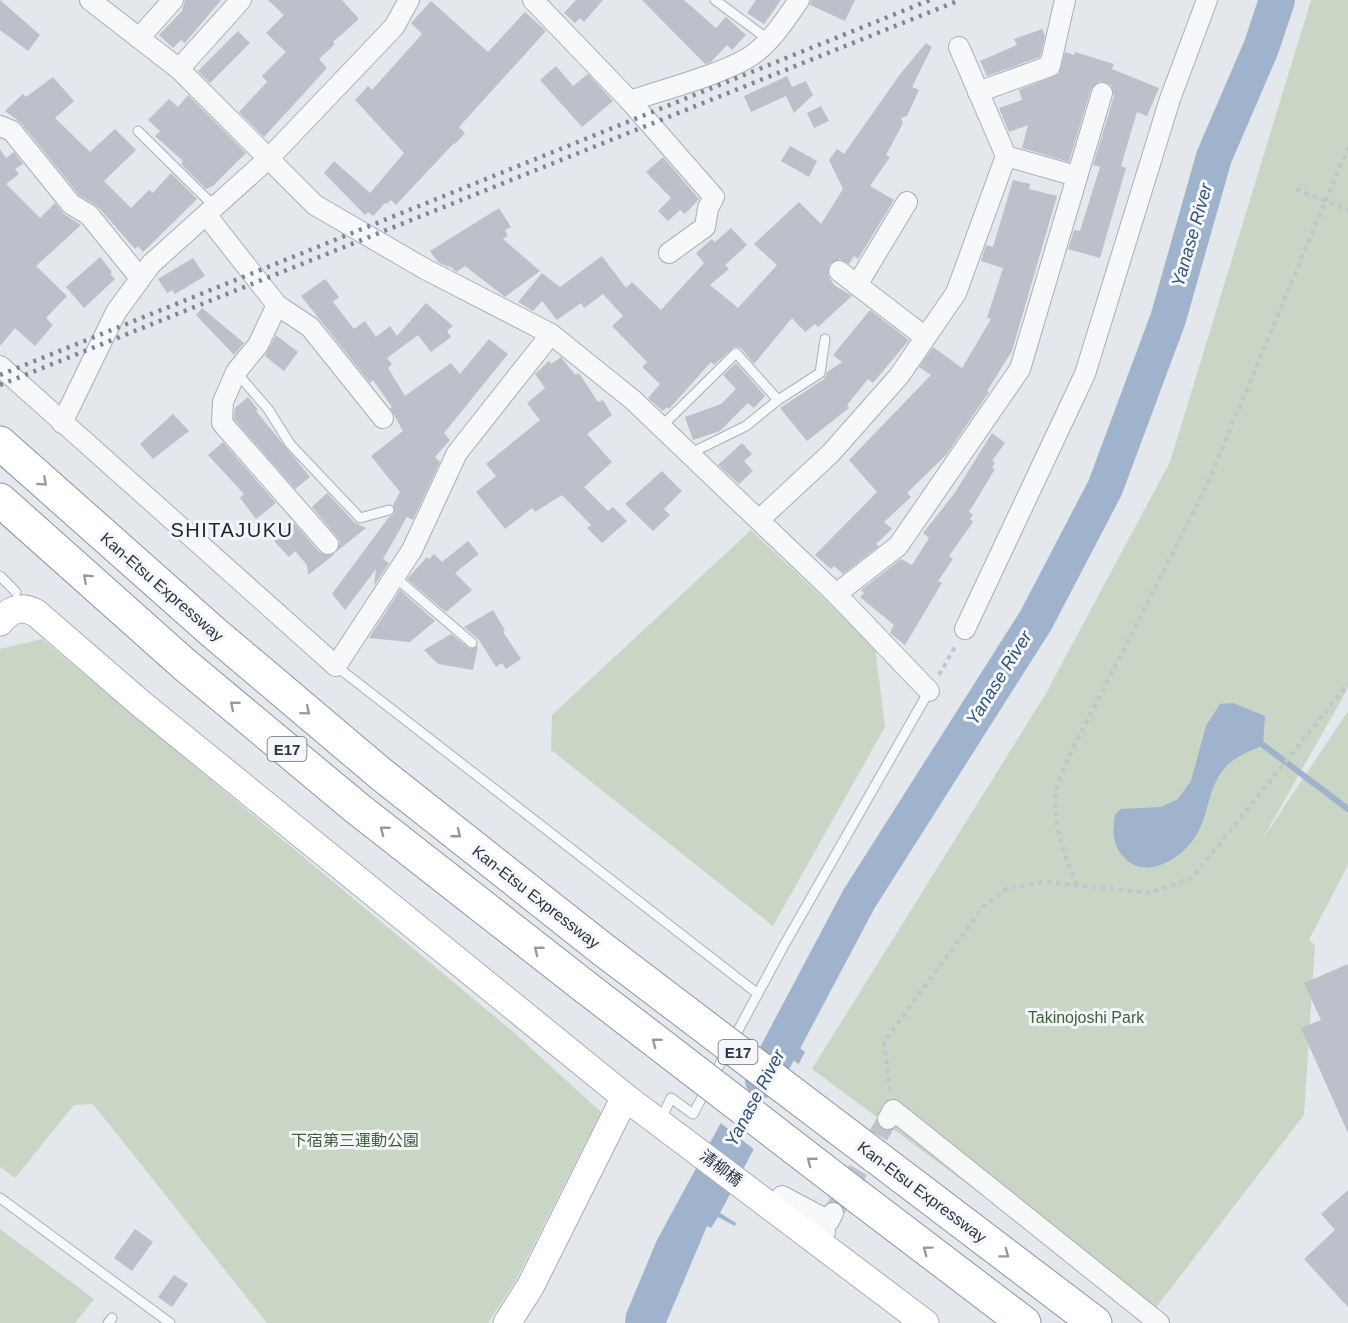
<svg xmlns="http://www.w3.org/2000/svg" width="1348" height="1323" font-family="Arial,'Noto Sans JP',sans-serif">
<rect width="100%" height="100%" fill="#e4e7ec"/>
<!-- green -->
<g fill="#c9d6c5">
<polygon points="1311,0 1348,0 1348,688 1262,840 1348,711 1348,865 1309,940 1315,945 1304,1115 1148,1318 812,1069 1045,695 1170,462"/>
<polygon points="751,530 875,647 885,727 773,926 551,750 552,715"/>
<polygon points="42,639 512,1031 601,1112 516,1280 488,1323 267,1323 93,1104 74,1105 15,1178 0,1167 0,649"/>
<polygon points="0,1229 94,1299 75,1323 0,1323"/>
</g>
<!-- water -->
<g fill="#9fb4cc">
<path d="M 1233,703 L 1265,716 L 1263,745 C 1249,752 1233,757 1224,769 C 1208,788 1209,812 1198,832 C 1185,858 1143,884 1121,854 C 1112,841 1113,830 1115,815 L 1121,809 L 1161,807 L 1178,799 L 1191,781 L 1206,726 L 1220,704 Z"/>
<polygon points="773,1027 805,1052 720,1213 736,1223 735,1226 718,1217 711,1228 707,1226 666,1323 625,1323 626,1314 657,1240"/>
</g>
<!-- pier -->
<polygon fill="#e4e7ec" points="764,1038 801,1066 756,1151 718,1121"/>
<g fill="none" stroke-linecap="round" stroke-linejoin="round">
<!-- stream -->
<polyline stroke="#9fb4cc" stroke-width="6" points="1263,745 1348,809"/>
<!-- river -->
<polyline stroke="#9fb4cc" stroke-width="36" points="763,1080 859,899 1036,620 1105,488 1168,319 1214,157 1261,48 1277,0"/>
</g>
<!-- building -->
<g fill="#bbc0ca">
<polygon points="0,0 40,35 28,51 0,30"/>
<polygon points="185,0 221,0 185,43 181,40 173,48 159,35 182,11"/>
<polygon points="268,0 342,0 359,19 333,42 335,44 319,59 327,68 264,137 239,112 267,82 262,76 286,52 266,33 284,15"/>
<polygon points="576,0 603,0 584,22 580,18 575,23 564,13"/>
<polygon points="642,0 684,0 716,28 726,17 746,35 732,50 727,45 711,62 705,64"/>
<polygon points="756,0 781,0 764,24 747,13"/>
<polygon points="811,0 855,0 845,21 810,5"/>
<polygon points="431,1 488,52 525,12 546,31 459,127 465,133 455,144 454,143 396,205 391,200 387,204 385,203 373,216 368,212 365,215 324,173 334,161 370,193 404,153 355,100 368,86 372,90 422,34 411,23"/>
<polygon points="1042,29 1045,36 1040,57 987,76 980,61 1017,45 1014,39"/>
<polygon points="238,31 250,43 210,83 198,71"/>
<polygon points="926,43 932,47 912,87 919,90 907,116 901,118 903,123 886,155 890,157 870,186 894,200 858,259 854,256 849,264 840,259 829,264 828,275 834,285 852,296 818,327 815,324 805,332 792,318 754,364 741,348 734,347 714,365 711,362 669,409 667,407 663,411 648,398 660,384 642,367 647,362 612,326 623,316 603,294 584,308 581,303 557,320 542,301 533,311 518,302 542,273 560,287 602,256 626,288 632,282 661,310 704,263 696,253 712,239 715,242 731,228 747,245 725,265 729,269 710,285 738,308 777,265 754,244 799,202 821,224 843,189 829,160 837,149 844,154 901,73"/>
<polygon points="1065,52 1074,55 1075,52 1114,64 1112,69 1159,88 1147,116 1137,112 1121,166 1126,168 1100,258 1068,249 1074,230 1080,231 1100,167 1093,165 1114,96 1111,85 1100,81 1091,89 1069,162 1022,148 1028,125 1009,132 999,108 1022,100 1019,90 1059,74"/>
<polygon points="556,66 573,86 588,74 613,101 582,127 540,80"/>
<polygon points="787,76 792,87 806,81 813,95 794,113 786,96 751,112 744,96"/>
<polygon points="53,77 74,101 55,118 90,152 115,129 136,150 104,181 131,208 149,190 153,193 171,173 197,199 143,252 138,246 135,249 98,207 79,195 21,123 5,111 23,94 26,97"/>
<polygon points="188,95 246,153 213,186 206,189 181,164 183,161 155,136 160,131 148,120 169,99 178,107"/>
<polygon points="821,106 829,121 814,128 807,113"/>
<polygon points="790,146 817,161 809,177 781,161"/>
<polygon points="0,149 6,158 14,152 23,164 15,169 19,174 6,184 40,218 55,203 64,214 81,225 36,266 67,296 46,318 53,325 35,346 15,328 0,346"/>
<polygon points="663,157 699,199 685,214 680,210 668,221 658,211 671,198 646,172"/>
<polygon points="1013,180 1030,184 1029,189 1057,196 1012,351 987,391 989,392 947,454 907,493 911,497 884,522 892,529 876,544 879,546 843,574 834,566 831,569 815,555 877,492 849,460 931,375 919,367 933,347 962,368 991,319 987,318 1003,268 981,261 986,245 993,247"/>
<polygon points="499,208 511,227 505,230 508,236 503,239 540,271 505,297 465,266 456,272 450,266 448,267 438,262 430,251"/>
<polygon points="100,257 112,272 110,274 115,279 84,308 66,287"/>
<polygon points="193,258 205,276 175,294 172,290 167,293 158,279"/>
<polygon points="325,279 339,297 333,302 354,329 365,321 376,337 390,326 397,336 426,303 453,326 447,331 451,337 431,352 418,335 387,358 392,364 388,368 405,396 451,363 460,374 489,339 508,354 444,433 450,440 435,457 440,462 413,520 407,517 383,559 389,563 374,586 376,569 345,610 332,594 389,517 394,514 393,505 400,492 371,456 403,431 390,408 392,407 373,380 370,383 301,296"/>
<polygon points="202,308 244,343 234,355 196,315"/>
<polygon points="870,310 909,340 873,383 868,379 847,405 849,408 807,441 780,408 824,379 827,372 842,362 833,355"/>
<polygon points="276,335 298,352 284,371 265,356"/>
<polygon points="561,357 575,375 579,373 598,402 603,400 612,415 587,434 612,462 584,487 608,511 613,507 627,521 602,543 587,528 591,525 562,495 535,512 532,508 505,529 476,492 496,476 486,464 540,420 527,403 545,388 535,374 549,361 551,364"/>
<polygon points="736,363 765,396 754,408 748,403 720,431 693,440 685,417 721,404 736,389 723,375"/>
<polygon points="248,397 258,410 256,411 310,477 295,489 234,419 235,408"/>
<polygon points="173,414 189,431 153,459 140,444"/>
<polygon points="992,433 1005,443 992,461 995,462 992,468 995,469 969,512 973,515 970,519 973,522 949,556 953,559 938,581 942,583 905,645 890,633 894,625 860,597 864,593 861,590 901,559 912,565 929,538 923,533 954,494"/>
<polygon points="223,442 276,503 256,519 240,498 244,494 208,455"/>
<polygon points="742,443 752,454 744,461 753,471 739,484 718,465"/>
<polygon points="662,471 682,491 664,509 670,515 653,531 625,504"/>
<polygon points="327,493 355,523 366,528 336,552 340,542 337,537 312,507"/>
<polygon points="294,523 319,552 325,555 335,554 308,575 307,565 295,551 289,557 274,541"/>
<polygon points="468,541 479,554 455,573 472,590 446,612 407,579 427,557 429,559 434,554 442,562"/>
<polygon points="400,590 435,621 410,642 369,638"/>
<polygon points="493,610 505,630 503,632 521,659 506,669 502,663 496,667 479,640 464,627"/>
<polygon points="451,634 470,649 478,646 473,670 438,664 424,650"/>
<polygon points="1348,964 1348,1133 1301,1028 1321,1020 1304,983"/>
<polygon points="1348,1190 1348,1307 1304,1259 1335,1230 1321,1214"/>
<polygon points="135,1229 153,1242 132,1271 114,1258"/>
<polygon points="174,1275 188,1284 172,1307 158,1297"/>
</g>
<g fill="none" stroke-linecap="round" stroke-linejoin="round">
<!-- street-tunnel -->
<polyline stroke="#bfc3cb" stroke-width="20" stroke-dasharray="20 10" stroke-linecap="butt" points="833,1213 888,1119"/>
<!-- lane casing -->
<g stroke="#a9aeb7" stroke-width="11">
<g id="lane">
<polyline points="715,0 769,40"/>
<polyline points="138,131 216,208"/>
<polyline points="236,372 268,409 290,444 360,518 389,510"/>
<polyline points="661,427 736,353 778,400"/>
<polyline points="689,454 746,426 778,400 820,373 825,339"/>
<polyline points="0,576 16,592"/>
<polyline points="396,578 472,643"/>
<polyline points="336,666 758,994"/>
<polyline points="661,1119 671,1098 693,1114 783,947 929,691"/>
<polyline points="0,1198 170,1323"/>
<polyline points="108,1323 112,1318"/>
</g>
</g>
<!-- street casing -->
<g stroke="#a9aeb7" stroke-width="22">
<g id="street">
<polyline points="90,0 179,69 315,205 425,269 551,334 633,400 836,594 929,691"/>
<polyline points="533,0 630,101 714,197 708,208 705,227 669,253"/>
<polyline points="139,38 173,0"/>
<polyline points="179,69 241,0"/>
<polyline points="978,92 1050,66 1065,0"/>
<path d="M 630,101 C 662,90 731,72 755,53 C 773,39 786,19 799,0"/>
<polyline points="0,126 12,131 71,204 89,215 140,278"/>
<polyline points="1006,156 1076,176"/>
<polyline points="207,216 277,305 310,327 383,418"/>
<polyline points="839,271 925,337"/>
<polyline points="857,285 907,202"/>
<polyline points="277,305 258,345 236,372 223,402 222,423 328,544"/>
<polyline points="0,366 336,666 412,550 457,453 551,334"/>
<polyline points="62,423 116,312 151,264 269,158 394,27 409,0"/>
<polyline points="759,520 831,453 899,376 956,293 1006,156 959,47"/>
<polyline points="836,594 898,546 1020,369 1102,93"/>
<polyline points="965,629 1085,374 1170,99 1207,0"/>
<polyline points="888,1119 893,1110 1159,1323"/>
<polyline points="821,1238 825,1232 782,1196 829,1221 833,1213"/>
</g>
</g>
<!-- secondary casing -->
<g stroke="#a9aeb7" stroke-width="29">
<g id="secondary">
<path d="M 0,622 C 10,609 21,605 36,613 L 140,703 L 625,1097 L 925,1323"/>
<polyline points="507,1323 530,1287 625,1097"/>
</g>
</g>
<!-- highway casing -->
<g stroke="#8b94a3" stroke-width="35">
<g id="highway">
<polyline points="0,443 213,632 381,774 601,948"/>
<polyline points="0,500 185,665 358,809 584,986"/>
<polyline points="875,1156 1095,1323"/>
<polyline points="857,1196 1024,1323"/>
</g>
</g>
<!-- path -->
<g stroke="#c2c5cb" stroke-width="4" stroke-dasharray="4.5 4.5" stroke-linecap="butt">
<polyline points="1296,189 1348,210"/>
<polyline points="939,675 956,645"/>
<path d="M 1077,885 C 1064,856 1053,824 1056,792 C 1057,781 1065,767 1069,756 L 1204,492 L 1348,147"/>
<polyline points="890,1091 884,1042 983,907 1007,888 1045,882 1150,893 1192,878 1348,684"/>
</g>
<!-- lane -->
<use href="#lane" stroke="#f7f8fa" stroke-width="9"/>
<!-- street -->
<use href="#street" stroke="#f7f8fa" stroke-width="20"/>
<!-- secondary -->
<use href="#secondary" stroke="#fff" stroke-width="27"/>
<!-- highway -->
<use href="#highway" stroke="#fff" stroke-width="33"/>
<!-- rail -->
<g stroke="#7d8696" stroke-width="4.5" stroke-dasharray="3 6" stroke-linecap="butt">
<polyline points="0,375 930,0"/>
<polyline points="0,385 960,0"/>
</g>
<!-- highway-bridge casing -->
<g stroke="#8b94a3" stroke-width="35" stroke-linecap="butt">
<g id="highway-bridge">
<polyline points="601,948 875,1156"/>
<polyline points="584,986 857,1196"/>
</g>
</g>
<!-- highway-bridge -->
<use href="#highway-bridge" stroke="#fff" stroke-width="33"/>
</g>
<!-- one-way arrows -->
<defs><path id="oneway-chevron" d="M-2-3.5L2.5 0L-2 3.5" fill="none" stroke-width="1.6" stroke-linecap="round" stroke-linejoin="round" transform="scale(1.5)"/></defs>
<g stroke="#959aa2">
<use href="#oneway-chevron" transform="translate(43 482) rotate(42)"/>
<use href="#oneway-chevron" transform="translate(87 578) rotate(-138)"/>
<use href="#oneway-chevron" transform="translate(234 705) rotate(-140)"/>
<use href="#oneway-chevron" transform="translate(306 711) rotate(40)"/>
<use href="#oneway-chevron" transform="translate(384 830) rotate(-142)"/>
<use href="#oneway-chevron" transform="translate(457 834) rotate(38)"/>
<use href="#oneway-chevron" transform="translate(538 950) rotate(-142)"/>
<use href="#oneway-chevron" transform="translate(656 1042) rotate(-142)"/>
<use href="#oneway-chevron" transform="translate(811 1161) rotate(-142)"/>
<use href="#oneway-chevron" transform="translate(927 1250) rotate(-143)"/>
<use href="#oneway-chevron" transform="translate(1005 1254) rotate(37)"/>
</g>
<g text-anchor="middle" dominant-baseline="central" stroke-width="6" stroke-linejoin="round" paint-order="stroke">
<!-- shield labels -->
<g fill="#f4f6f9" stroke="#676e7b" stroke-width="1.5">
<rect x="267.5" y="737" width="39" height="24" rx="4.5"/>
<rect x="718.5" y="1040" width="39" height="24" rx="4.5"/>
</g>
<g font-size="15" font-weight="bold" fill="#2b3445">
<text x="287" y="749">E17</text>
<text x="738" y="1052">E17</text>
</g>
<!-- street labels -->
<g font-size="16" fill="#2b3445" stroke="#f4f6f9">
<text transform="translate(162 587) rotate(41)">Kan-Etsu Expressway</text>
<text transform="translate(536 897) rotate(38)">Kan-Etsu Expressway</text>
<text transform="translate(721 1168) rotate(37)">清柳橋</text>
<text transform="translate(922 1192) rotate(37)">Kan-Etsu Expressway</text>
</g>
<!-- park labels -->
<g font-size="16" fill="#3f6138" stroke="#f4f6f9">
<text x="1086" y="1017">Takinojoshi Park</text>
<text x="355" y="1140">下宿第三運動公園</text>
</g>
<!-- water labels -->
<g font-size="18" font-style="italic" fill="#34527a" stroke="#f4f6f9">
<text transform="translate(1192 235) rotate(-74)">Yanase River</text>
<text transform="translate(999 678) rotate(-58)">Yanase River</text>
<text transform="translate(755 1098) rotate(-62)">Yanase River</text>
</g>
<!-- quarter labels -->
<g font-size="20" letter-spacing="1.5" fill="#1d2536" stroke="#f4f6f9">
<text x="232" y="530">SHITAJUKU</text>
</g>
</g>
</svg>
